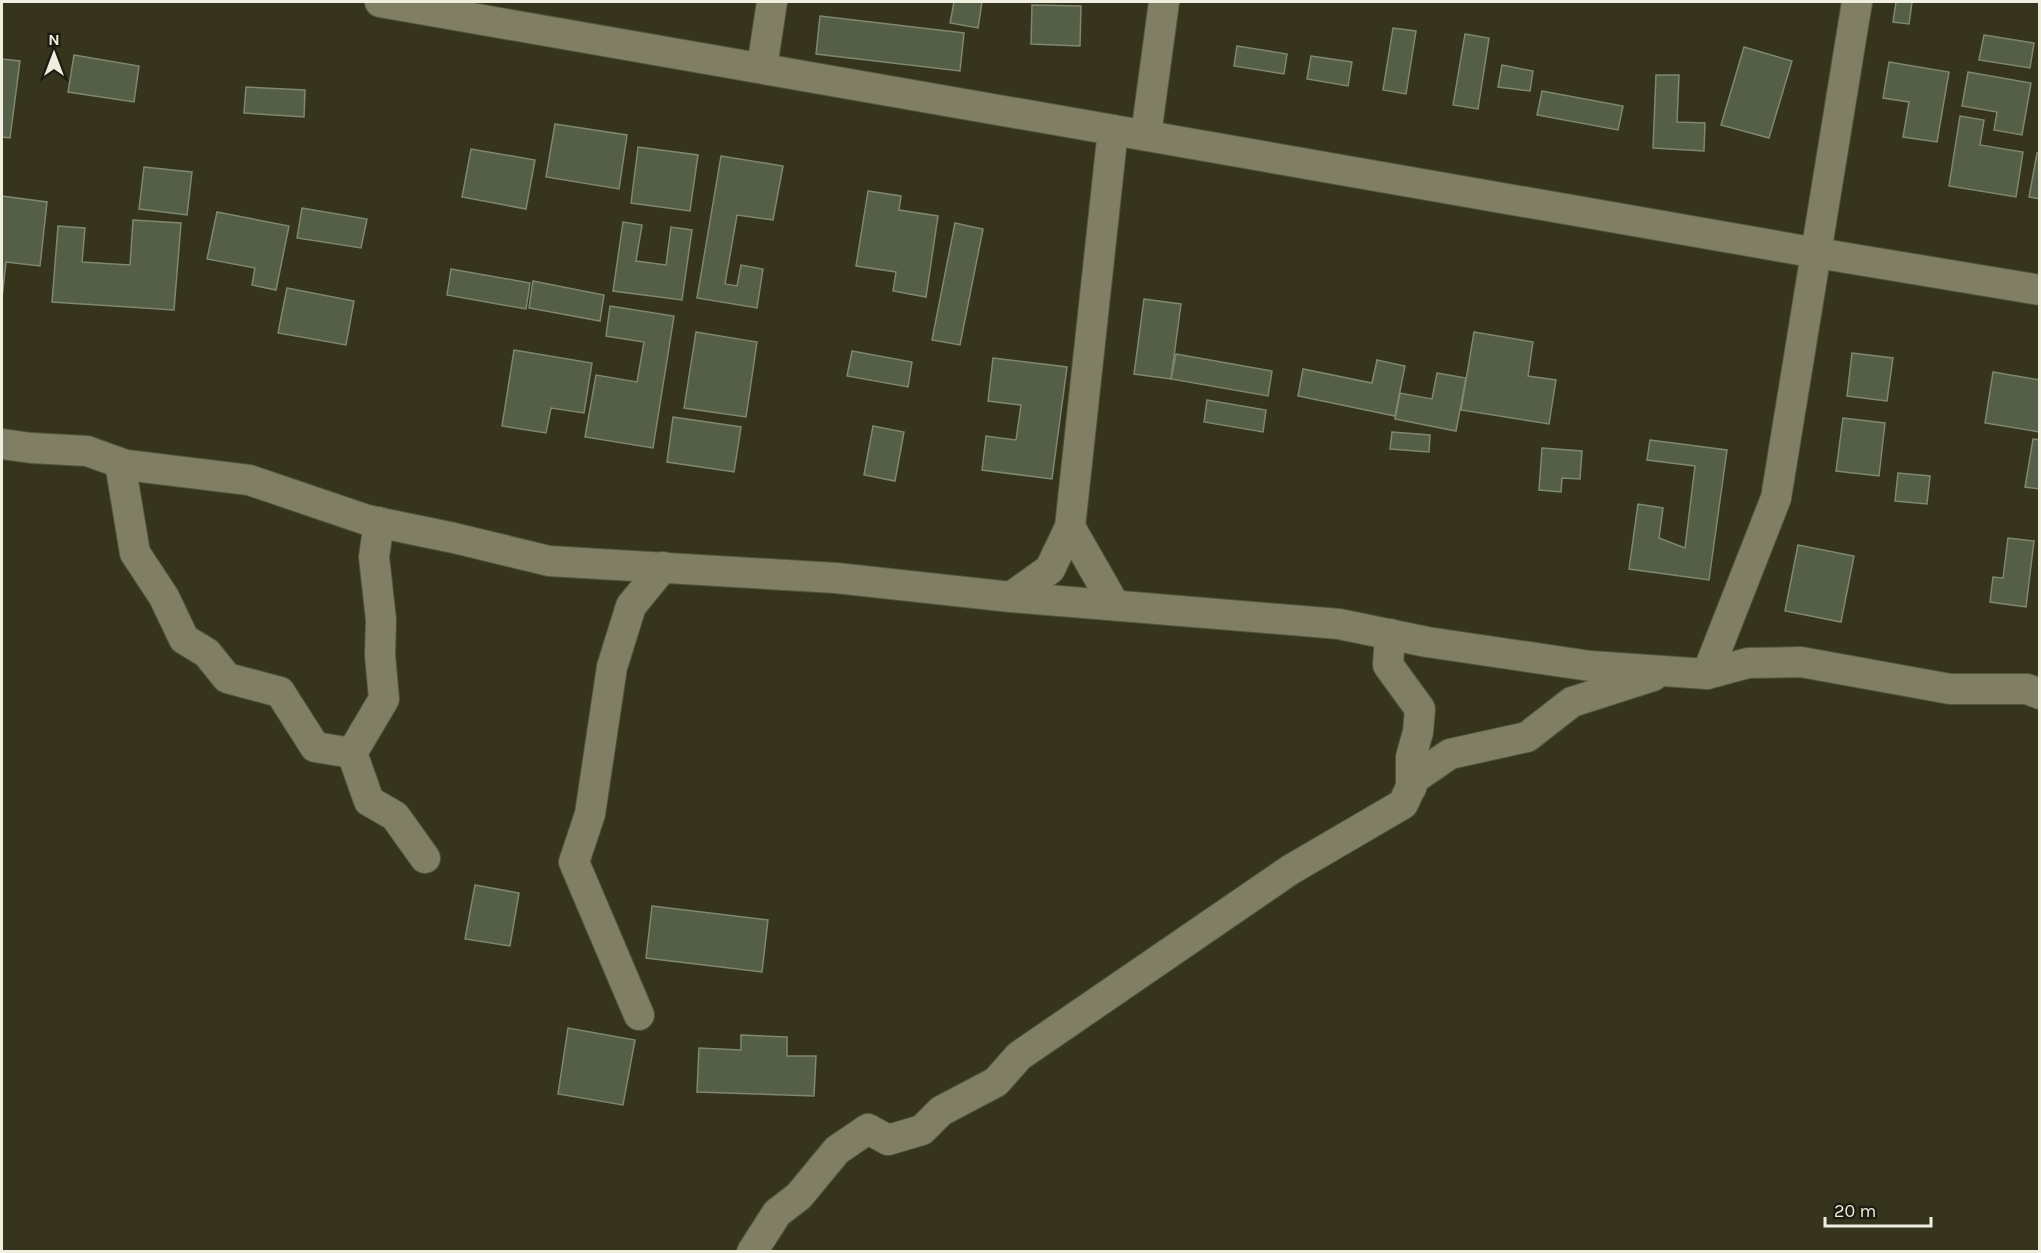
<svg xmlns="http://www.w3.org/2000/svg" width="2041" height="1253" font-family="Karla,sans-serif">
<rect width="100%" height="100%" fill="#36341c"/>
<!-- building -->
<g fill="#555f47" stroke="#7e886e" stroke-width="1.5">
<polygon points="954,2 982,2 978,28 950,23"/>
<polygon points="1896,2 1912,2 1909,24 1893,22"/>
<polygon points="1032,5 1081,6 1080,46 1031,44"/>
<polygon points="820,16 964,33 960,71 816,54"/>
<polygon points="1393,28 1416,31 1406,94 1383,90"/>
<polygon points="1465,34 1489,38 1478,109 1453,105"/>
<polygon points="1984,35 2034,43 2030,68 1979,60"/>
<polygon points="1237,46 1287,54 1284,74 1234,66"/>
<polygon points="1744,47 1792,61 1769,138 1721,125"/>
<polygon points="74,55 139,66 134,102 68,92"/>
<polygon points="1311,56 1352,62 1348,86 1307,79"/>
<polygon points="2,59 20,61 10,138 2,137"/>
<polygon points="1889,62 1949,72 1937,142 1903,137 1909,102 1883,98"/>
<polygon points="1502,65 1533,71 1530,91 1498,87"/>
<polygon points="1968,72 2031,83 2022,135 1994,130 1997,112 1962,106"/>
<polygon points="1656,75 1679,75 1677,122 1705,123 1704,151 1653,148"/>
<polygon points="246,87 305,90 304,117 244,113"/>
<polygon points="1542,91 1623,106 1618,130 1537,115"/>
<polygon points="1960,116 1984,120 1980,145 2023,152 2016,197 1949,186"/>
<polygon points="555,124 627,135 619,189 546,177"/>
<polygon points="638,147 698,155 690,211 631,203"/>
<polygon points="471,149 535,160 526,209 462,197"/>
<polygon points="2037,153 2040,153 2040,199 2029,197"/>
<polygon points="721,156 783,166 773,220 737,215 725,284 737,286 741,265 763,269 757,308 697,298"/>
<polygon points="144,167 192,172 187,215 139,209"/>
<polygon points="868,191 901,196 899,210 938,216 926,297 893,291 896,272 856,266"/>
<polygon points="2,196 47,202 40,266 6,262 2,298"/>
<polygon points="302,208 367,219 361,248 297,238"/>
<polygon points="217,212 289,226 276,290 252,285 255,268 207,259"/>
<polygon points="133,220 181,223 174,310 52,302 58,226 85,228 82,262 130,265"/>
<polygon points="623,222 642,225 636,261 666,265 671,227 692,230 682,300 613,291"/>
<polygon points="955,223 983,229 960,345 932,340"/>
<polygon points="451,269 530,283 526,309 447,295"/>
<polygon points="533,281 604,295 600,321 529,308"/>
<polygon points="287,288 354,301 346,345 278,333"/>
<polygon points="1144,299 1181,304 1171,379 1134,374"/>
<polygon points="610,306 674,316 653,448 585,437 596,375 637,382 644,342 606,336"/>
<polygon points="696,332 757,342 746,417 684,408"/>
<polygon points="1474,332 1533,342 1528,376 1556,380 1549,424 1461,410"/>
<polygon points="514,350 592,363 584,413 551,408 546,433 502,426"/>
<polygon points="852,351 912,362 908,387 847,376"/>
<polygon points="1852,353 1893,358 1887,401 1847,396"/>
<polygon points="1176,354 1272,371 1268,396 1171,379"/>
<polygon points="993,358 1067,367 1052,479 982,470 986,436 1016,440 1021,405 988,401"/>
<polygon points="1377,360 1405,366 1395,416 1298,396 1303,369 1372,383"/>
<polygon points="1993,372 2040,380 2040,432 1985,423"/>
<polygon points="1437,373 1466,378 1456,431 1395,419 1400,393 1432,399"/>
<polygon points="1207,400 1266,410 1263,432 1204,422"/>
<polygon points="673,417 741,427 734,472 667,462"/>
<polygon points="1843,418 1885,423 1879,476 1836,471"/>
<polygon points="873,426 904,432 895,481 864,475"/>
<polygon points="1392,432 1430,435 1429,452 1390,449"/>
<polygon points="2033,439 2040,440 2040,489 2025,487"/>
<polygon points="1650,440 1727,450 1709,580 1629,569 1638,504 1663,508 1659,538 1685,548 1695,466 1647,460"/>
<polygon points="1542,448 1582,451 1580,479 1562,478 1561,492 1539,490"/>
<polygon points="1898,473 1930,476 1927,504 1895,501"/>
<polygon points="2008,538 2034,541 2026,607 1990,602 1993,577 2003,578"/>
<polygon points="1798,545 1854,556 1841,622 1785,611"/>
<polygon points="475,885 519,893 510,946 465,939"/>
<polygon points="652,906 768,920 762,972 646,958"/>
<polygon points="568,1028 635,1040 623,1105 558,1094"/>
<polygon points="741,1035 787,1037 787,1056 816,1056 814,1096 697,1092 699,1048 741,1050"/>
</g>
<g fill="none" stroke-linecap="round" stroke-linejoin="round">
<!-- street casing -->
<g stroke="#54533d" stroke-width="32">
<g id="street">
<polyline points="380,2 1817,253 2040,290"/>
<polyline points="762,67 772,2"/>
<polyline points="1146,135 1164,2"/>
<polyline points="2,444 31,448 87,451 126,465 249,480 367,520 454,538 549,561 836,578 1011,597 1339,624 1427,642 1590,666 1707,674 1748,663 1801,662 1950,689 2027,689 2040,694"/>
<polyline points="120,463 135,553 164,597 184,639 207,653 227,678 280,692 315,747 352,753"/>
<polyline points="379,522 374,557 381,620 380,655 384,699 352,753 369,801 395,816 425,858"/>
<polyline points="1070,527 1114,604"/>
<polyline points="1011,597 1050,569 1070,527 1113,130"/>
<polyline points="1390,634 1388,665 1420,709 1418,732 1411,757 1411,788"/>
<polyline points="1707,674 1776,498 1857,2"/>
<polyline points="639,1015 574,862 590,814 612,667 631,606 663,567"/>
<polyline points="752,1252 777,1213 799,1196 837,1150 868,1129 888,1140 922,1130 941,1111 996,1082 1019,1056 1290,870 1403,804 1415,778 1450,754 1527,737 1572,702 1653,676"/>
</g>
</g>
<!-- street -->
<use href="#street" stroke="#807e63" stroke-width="30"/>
</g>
<!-- border -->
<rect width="2041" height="1253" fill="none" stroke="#efeedf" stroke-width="6"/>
<!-- north arrow -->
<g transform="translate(54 54)" stroke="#1c1c11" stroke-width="4.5" paint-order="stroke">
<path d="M0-4.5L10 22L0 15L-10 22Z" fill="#efeedf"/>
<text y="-9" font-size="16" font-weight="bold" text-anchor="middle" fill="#efeedf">N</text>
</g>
<!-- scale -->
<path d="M1825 1217v9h106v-9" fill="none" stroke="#efeedf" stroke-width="3"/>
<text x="1834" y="1217" font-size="18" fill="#efeedf" stroke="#1c1c11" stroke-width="4.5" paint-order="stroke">20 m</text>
</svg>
